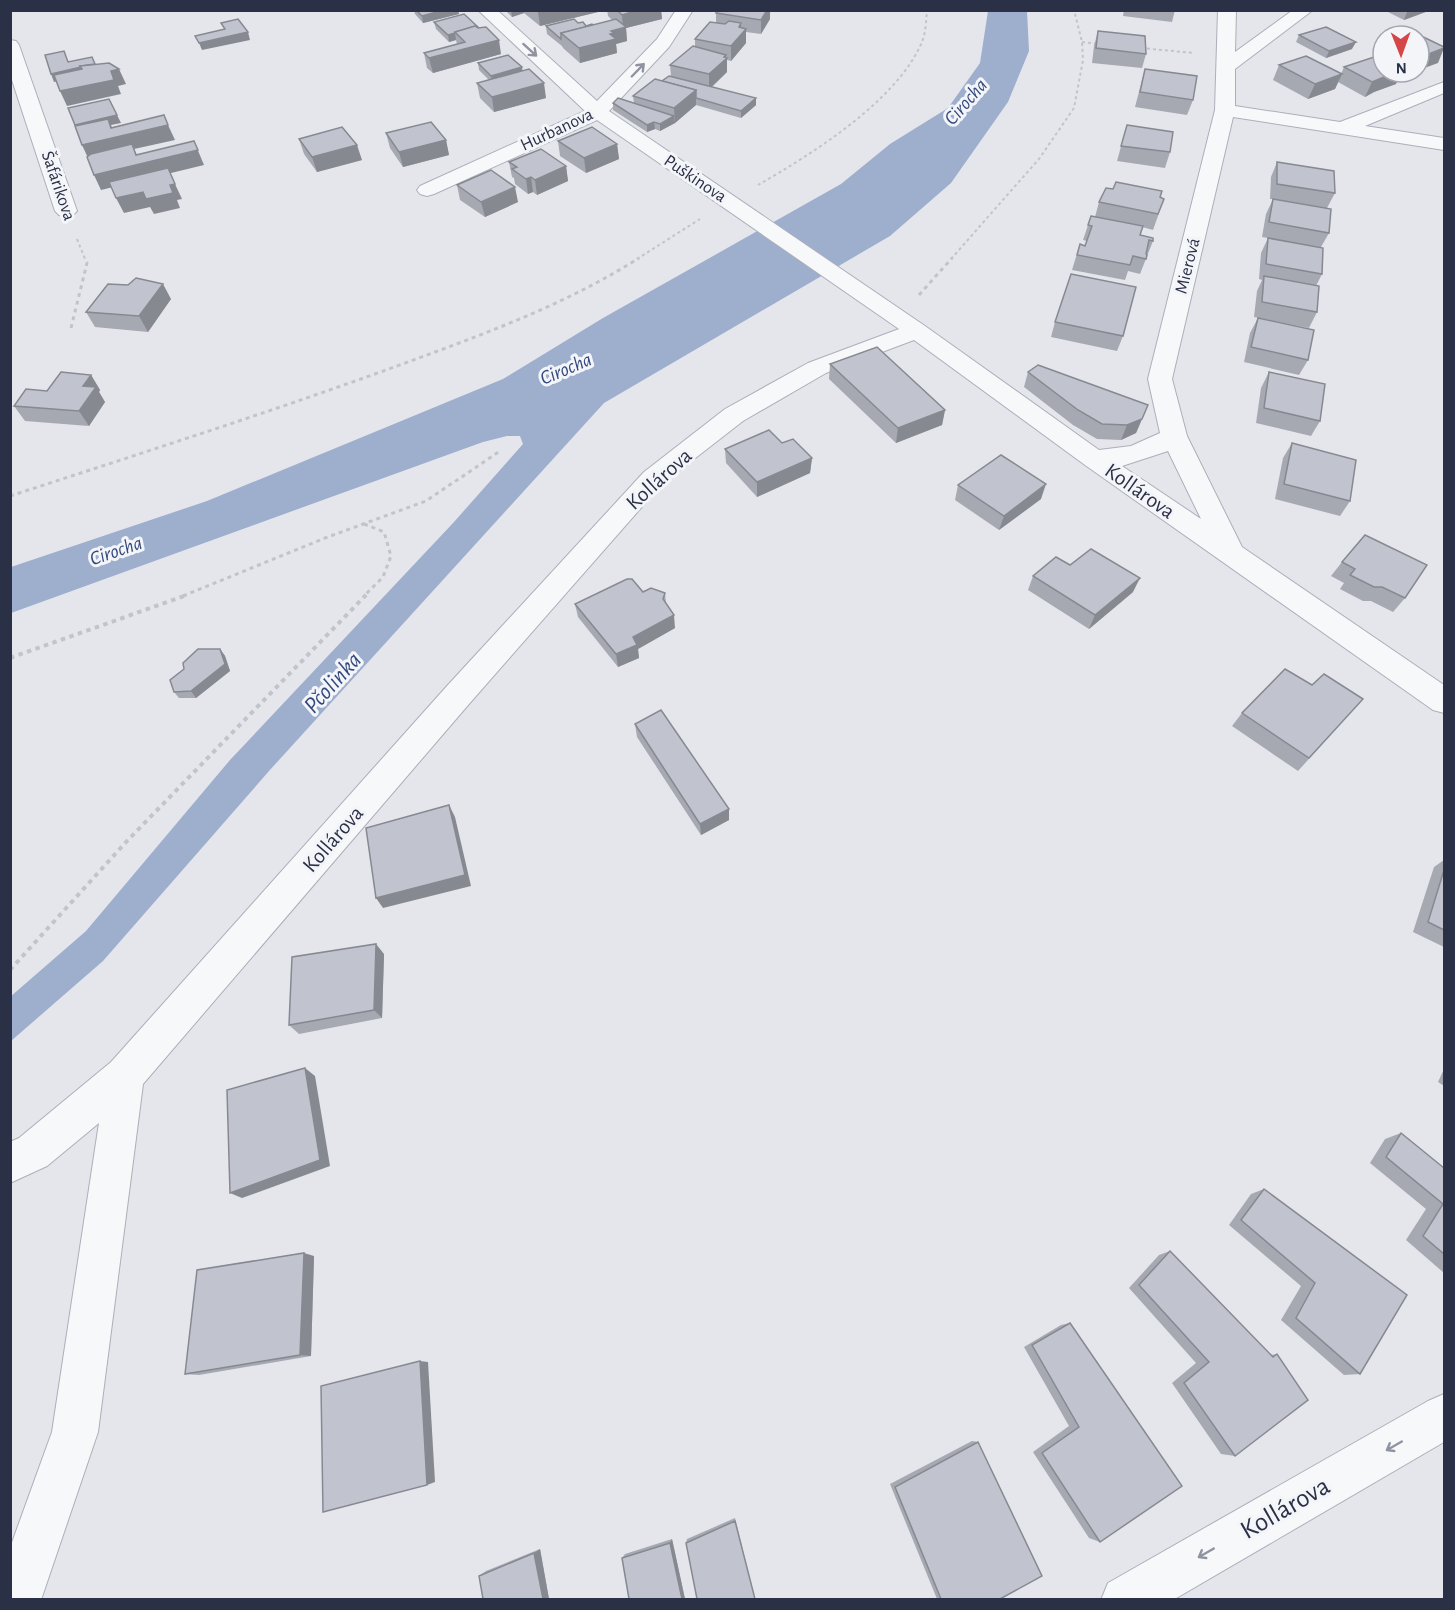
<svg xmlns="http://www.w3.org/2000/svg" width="1455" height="1610" font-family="'Alegreya Sans',sans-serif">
<rect width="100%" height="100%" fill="#e4e6ec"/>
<!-- water -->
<polygon fill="#9eaecd" points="988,11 1027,11 1029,51 1008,102 951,183 890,236 604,403 269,771 103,961 11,1041 10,997 86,931 230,760 454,522 523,444 520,436 507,436 483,442 11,613 11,567 207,501 503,379 603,318 841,184 890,144 948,108 980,63"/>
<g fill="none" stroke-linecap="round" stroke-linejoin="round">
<!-- minor casing -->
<g stroke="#acafba" stroke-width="2">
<g id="minor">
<path d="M 478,10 L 497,10 L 597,101 L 657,39 L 676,10 L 693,10 L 669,47 L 609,111 L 925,326 L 1099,450 L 1131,446 L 1160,433 L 1148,379 L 1215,110 L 1218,10 L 1236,10 L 1235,52 L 1293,10 L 1313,10 L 1235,69 L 1235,106 L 1340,122 L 1444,82 L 1444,93 L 1365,126 L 1444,138 L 1444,150 L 1233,117 L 1172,379 L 1187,436 L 1242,547 L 1444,685 L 1444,713 L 1433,710 L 1085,465 L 914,340 L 826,373 L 743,421 L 662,484 L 469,704 L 143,1084 L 98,1432 L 41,1600 L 10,1600 L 10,1548 L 52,1432 L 99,1123 L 47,1166 L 10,1183 L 10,1142 L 19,1138 L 111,1062 L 447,686 L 644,472 L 725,409 L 808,363 L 899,329 L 597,120 L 434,194 L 427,196 L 420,194 L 417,190 L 420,186 L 585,111 ZM 1168,451 L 1201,519 L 1122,466 Z"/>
<polygon points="10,40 16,41 19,45 77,211 73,215 66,217 59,215 55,211 10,74"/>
<polygon points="1444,1394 1444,1442 1173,1600 1101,1600 1108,1583 1428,1401"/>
</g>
</g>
<!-- path-far2 -->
<g stroke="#c2c4cb" stroke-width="2" stroke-dasharray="3 3" stroke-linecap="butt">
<polyline points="1082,42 1098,44"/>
<polyline points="1141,48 1194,53"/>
<path d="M 758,185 C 812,154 897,101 922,42 C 926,32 926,20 927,10"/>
<polyline points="77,239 85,259"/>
<polyline points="637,259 700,219"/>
<polyline points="951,259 1039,159 1074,108 1083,60 1082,42 1074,10"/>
</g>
<!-- path-far1 -->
<g stroke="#c2c4cb" stroke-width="3" stroke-dasharray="4 4" stroke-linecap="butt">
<polyline points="919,295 952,258"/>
<polyline points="71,328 87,263 85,258"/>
<path d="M 10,496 C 136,455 261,415 386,370 C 473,338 560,308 639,258"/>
<polyline points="364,524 384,532 391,556 383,577 364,596"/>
<polyline points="183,596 325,538 426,501 500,451"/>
</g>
<!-- path -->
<g stroke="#c2c4cb" stroke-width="4" stroke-dasharray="4.5 4.5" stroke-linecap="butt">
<polyline points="10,658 187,595"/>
<polyline points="10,970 127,841 366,595"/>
</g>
<!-- minor -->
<use href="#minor" fill="#f7f8fa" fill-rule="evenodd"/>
</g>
<!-- wall -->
<g fill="#a6a9b2">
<polygon points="414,10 458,10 459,14 423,23 415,14"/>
<polygon points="505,10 598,10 598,12 540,26 524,13 512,17"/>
<polygon points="607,10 661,10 662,19 626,28 627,41 616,44 617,53 580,63 563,48 562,46 547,34 546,26 578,23 586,26 593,25 612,20 608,16"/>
<polygon points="1124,10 1175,10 1172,22 1123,16"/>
<polygon points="1384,10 1431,10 1404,20"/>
<polygon points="716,13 770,19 761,34 746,32 746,43 731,61 727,60 727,72 712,87 756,105 741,118 696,105 675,123 660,131 655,129 647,132 613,110 613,103 634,103 633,96 671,76 670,65 695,47 695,39 716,23"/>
<polygon points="434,22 478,28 501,54 433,73 427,68 424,53 457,44 456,40 449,42 436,29"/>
<polygon points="1098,31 1146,54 1142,68 1092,63 1094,46"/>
<polygon points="1299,35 1352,49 1326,58 1296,42"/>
<polygon points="1383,39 1383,57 1376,53"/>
<polygon points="478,63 522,67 522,71 546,98 494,112 480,98 477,83 489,80 479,70"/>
<polygon points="1279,65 1341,74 1344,67 1396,84 1374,92 1365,97 1338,82 1335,89 1308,99 1273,80"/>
<polygon points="1145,69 1193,100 1187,115 1135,107"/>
<polygon points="1127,125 1170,152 1165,168 1117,161"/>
<polygon points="386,133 446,140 449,155 403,167 390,148"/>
<polygon points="299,139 362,160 317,172 304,154"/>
<polygon points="558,141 617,144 619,159 586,173 560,156"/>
<polygon points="509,162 566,166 568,181 537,195 533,192 528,194 515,184 514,178 512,177"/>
<polygon points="1277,162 1335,193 1327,208 1329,233 1321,247 1322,274 1316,286 1317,312 1309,328 1254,317 1257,291 1262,280 1259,279 1261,253 1268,238 1262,237 1266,214 1273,199 1270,199 1271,177"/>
<polygon points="457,185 518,202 485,217 460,200"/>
<polygon points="1164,199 1153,230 1142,227 1140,235 1153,241 1140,274 1128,271 1125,280 1072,270 1080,244 1085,246 1087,241 1083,240 1088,225 1095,217 1099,202"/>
<polygon points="128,285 171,299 148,332 95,327 86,312"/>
<polygon points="1258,318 1308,360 1299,375 1244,362 1250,333"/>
<polygon points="1055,322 1123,336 1117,351 1051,337"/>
<polygon points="830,364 945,410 942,425 896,443 829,379"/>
<polygon points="1028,372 1148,405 1136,433 1121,440 1097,439 1073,425 1024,387"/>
<polygon points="1269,372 1320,421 1311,436 1256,423 1261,388"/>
<polygon points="91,375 100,390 99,392 105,402 89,426 25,421 14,406 47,391"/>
<polygon points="782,443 812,458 810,473 757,497 726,463 725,449"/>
<polygon points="1292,443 1350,501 1340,516 1275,499 1283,458"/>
<polygon points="958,485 1041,499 999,530 955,500"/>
<polygon points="1342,562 1405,598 1393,612 1371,601 1363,601 1340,589 1344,583 1331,576"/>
<polygon points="1070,565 1133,592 1089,629 1028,590 1033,576"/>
<polygon points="643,592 665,593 666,603 675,628 638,649 639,658 618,667 578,617 575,604"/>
<polygon points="220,649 225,656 230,671 196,698 179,698 174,692"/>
<polygon points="1312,685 1363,699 1298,771 1232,726 1242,713"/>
<polygon points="635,724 729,820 701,835 637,737"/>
<polygon points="1444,860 1444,947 1413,932 1434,867"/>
<polygon points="384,954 382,1018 299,1034 289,1025"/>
<polygon points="1444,1069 1444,1086 1438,1082"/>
<polygon points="1401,1133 1444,1168 1444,1273 1406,1240 1426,1209 1370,1163 1385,1139"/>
<polygon points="1264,1189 1407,1295 1360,1374 1344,1375 1281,1320 1301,1286 1229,1225 1251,1194"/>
<polygon points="1170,1251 1271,1355 1277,1354 1235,1456 1221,1454 1172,1383 1196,1363 1129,1288 1159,1255"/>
<polygon points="314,1256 311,1356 199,1375 185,1374"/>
<polygon points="1070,1323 1100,1542 1089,1538 1033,1452 1069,1426 1024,1347 1061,1325"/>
<polygon points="972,1441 978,1442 1000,1599 937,1599 890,1484"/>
<polygon points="735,1518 755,1599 686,1543 687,1539"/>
<polygon points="672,1539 685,1599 629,1599 622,1558 625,1554"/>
<polygon points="540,1549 549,1599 479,1576 486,1571"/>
</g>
<!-- shaded-wall -->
<g fill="#878991">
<polygon points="444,10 458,10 459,14 423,23 422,16"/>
<polygon points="511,10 524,10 524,13 512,17"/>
<polygon points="544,10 598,10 598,12 540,26 538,12"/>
<polygon points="638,10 661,10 662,19 626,28 627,41 616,44 617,53 580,63 579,48 611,31 623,28 622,15"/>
<polygon points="767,10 770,10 770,19 761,34 761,20"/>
<polygon points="1413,10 1431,10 1404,20 1407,12"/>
<polygon points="741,23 741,35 746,29 746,43 731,61 731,46"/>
<polygon points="248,32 250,40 202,50 199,43"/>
<polygon points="455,33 456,40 449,42 448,35"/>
<polygon points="499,40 501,54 433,73 429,58"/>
<polygon points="1356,42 1352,49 1326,58 1329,51"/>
<polygon points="1444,48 1438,63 1419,70 1419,61 1421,57"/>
<polygon points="726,55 726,59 727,58 727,72 709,89 709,74"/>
<polygon points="95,64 99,72 54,82 51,74"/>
<polygon points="522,67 523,75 493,84 491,76"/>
<polygon points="119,69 126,84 118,86 121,94 67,106 60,91 111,71"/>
<polygon points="1396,72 1402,72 1396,84 1374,92 1365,97 1372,82"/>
<polygon points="1342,74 1335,89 1308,99 1315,84"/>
<polygon points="544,83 546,98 494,112 492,97"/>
<polygon points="696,90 696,105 675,123 674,108"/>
<polygon points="756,98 756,105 741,118 741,111"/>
<polygon points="117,115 121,123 111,125 116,137 168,125 175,140 134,149 141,163 194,141 204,165 101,190 94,175 89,160 82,145 79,133 75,125"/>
<polygon points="674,116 675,123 660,131 660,124"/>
<polygon points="654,122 655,129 647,132 647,125"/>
<polygon points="446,140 449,155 403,167 399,152"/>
<polygon points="617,144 619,159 586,173 584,158"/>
<polygon points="357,145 362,160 317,172 312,157"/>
<polygon points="566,166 568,181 537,195 535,180"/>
<polygon points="531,177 533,192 528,194 526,179"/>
<polygon points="175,184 182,199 177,200 180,208 154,214 150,207 124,213 116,198"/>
<polygon points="515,187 518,202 485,217 481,202"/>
<polygon points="163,284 171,299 148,332 139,316"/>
<polygon points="91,375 100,390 99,392 105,402 89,426 79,411 83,386"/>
<polygon points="945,410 942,425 896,443 898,428"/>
<polygon points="1142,419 1136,433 1121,440 1127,425"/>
<polygon points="812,458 810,473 757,497 757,482"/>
<polygon points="1046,484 1041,499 999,530 1004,516"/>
<polygon points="1140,578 1133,592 1089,629 1095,615"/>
<polygon points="674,615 675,628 638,649 639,658 618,667 616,654 633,637"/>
<polygon points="220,649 225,656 230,671 196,698 191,691"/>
<polygon points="449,805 455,817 471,886 383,908 376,898"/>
<polygon points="729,809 729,820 701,835 700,824"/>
<polygon points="376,944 384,954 382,1018 374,1010"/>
<polygon points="305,1068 315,1076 330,1166 242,1198 230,1193"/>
<polygon points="304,1253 314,1256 311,1356 300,1355"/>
<polygon points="420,1361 428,1362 435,1482 427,1485"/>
<polygon points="672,1539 685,1599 682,1599 670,1543"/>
<polygon points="540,1549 549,1599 543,1599 534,1553"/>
</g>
<!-- building -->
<g fill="#c1c4cf" stroke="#878991" stroke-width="1.5">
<polygon points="416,10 444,10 422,16"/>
<polygon points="617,10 638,10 622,15"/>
<polygon points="718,10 767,10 761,20 716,13"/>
<polygon points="464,14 478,27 476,27 475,26 455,32 455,33 448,35 434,22"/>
<polygon points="238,19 248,32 199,43 195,36 225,29 221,23"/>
<polygon points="574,19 578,23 583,22 586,26 592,24 593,25 561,33 561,39 546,26"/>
<polygon points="616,19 626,27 611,31 614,33 610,34 616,39 579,48 561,33"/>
<polygon points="729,21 741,23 739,27 746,29 731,46 695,39 710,22 725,24"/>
<polygon points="475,26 478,28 486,27 499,40 429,58 424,53 465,42 455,32"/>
<polygon points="1326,27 1356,42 1329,51 1299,35"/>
<polygon points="1409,30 1444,47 1444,48 1421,57 1419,56 1419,36 1392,36"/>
<polygon points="1098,31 1145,36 1146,54 1096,48"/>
<polygon points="693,46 726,55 724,57 727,58 709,74 670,65"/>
<polygon points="64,51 68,62 92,57 95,64 80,66 81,67 51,74 45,55"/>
<polygon points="508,55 522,67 491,76 478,63"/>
<polygon points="1306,56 1342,74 1315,84 1279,65"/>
<polygon points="1377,56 1383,59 1383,72 1396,72 1372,82 1344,67"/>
<polygon points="109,63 119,69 111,71 114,80 60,91 54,75 82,69 80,66"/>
<polygon points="529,69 544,83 492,97 477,83"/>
<polygon points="1145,69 1197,76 1193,100 1140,92"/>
<polygon points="669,76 756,98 741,111 696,98 696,90 662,81"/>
<polygon points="655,79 696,90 674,108 633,96"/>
<polygon points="618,98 674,116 660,124 654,122 647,125 613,103"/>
<polygon points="109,99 117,115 75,125 68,108"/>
<polygon points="164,115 168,125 82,145 75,126 108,119 111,128"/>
<polygon points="431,122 446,140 399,152 386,133"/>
<polygon points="1127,125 1173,132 1170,152 1121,146"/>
<polygon points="342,127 357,145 312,157 299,139"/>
<polygon points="592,127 617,144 584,158 558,141"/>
<polygon points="194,141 198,150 94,175 87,157 91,154 132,144 136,155"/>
<polygon points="541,149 566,166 535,180 531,177 526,179 512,169 517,167 509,162"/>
<polygon points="1277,162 1334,171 1335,193 1277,184"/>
<polygon points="168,168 175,184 170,185 173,193 146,199 143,192 116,198 109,182"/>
<polygon points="491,170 515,187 481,202 457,185"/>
<polygon points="1116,182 1162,191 1160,197 1164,199 1158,214 1099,202 1106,188 1113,189"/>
<polygon points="1273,199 1331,209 1329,233 1269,222"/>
<polygon points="1091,216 1143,226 1140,235 1153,238 1153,241 1149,240 1146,254 1147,255 1146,259 1133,256 1130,265 1077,255 1080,244 1085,246 1092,226 1088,225"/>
<polygon points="1268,238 1323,248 1322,274 1266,264"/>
<polygon points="1071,274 1136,287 1123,336 1055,322"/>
<polygon points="1264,276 1319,286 1317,312 1262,302"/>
<polygon points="136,278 163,284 139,316 86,312 108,284 128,285"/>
<polygon points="1258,318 1314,330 1308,360 1251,347"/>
<polygon points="877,347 945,410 898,428 830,364"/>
<polygon points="1038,365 1148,405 1142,419 1127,425 1102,424 1078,410 1028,372"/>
<polygon points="61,372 91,375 83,386 96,387 79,411 14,406 26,389 47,391"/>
<polygon points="1269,372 1325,384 1320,421 1264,408"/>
<polygon points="769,430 782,443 793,439 812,458 757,482 725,449"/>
<polygon points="1292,443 1356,460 1350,501 1284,484"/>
<polygon points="1001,455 1046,484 1004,516 958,485"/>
<polygon points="1365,535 1427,565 1405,598 1382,587 1374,587 1350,575 1355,569 1342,562"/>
<polygon points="1091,549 1140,578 1095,615 1033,576 1056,557 1070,565"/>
<polygon points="627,579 632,579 643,592 651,588 665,593 663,599 674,615 633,637 637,645 616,654 575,604"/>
<polygon points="198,649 220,649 225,664 191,691 174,692 170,680 184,669 183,663"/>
<polygon points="1285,669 1312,685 1324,674 1363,699 1309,758 1242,713"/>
<polygon points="661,710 729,809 700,824 635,724"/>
<polygon points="449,805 465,875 376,898 366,828"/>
<polygon points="1444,870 1444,930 1428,922"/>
<polygon points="376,944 374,1010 289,1025 292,957"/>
<polygon points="305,1068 320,1160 230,1193 227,1090"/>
<polygon points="1401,1133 1444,1168 1444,1254 1423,1236 1443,1204 1386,1157"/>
<polygon points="1264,1189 1407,1295 1360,1374 1296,1318 1315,1283 1241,1220"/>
<polygon points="1170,1251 1273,1357 1277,1354 1308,1400 1235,1456 1184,1383 1209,1362 1139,1285"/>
<polygon points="304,1253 300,1355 185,1374 197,1270"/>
<polygon points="1070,1323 1182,1486 1100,1542 1042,1453 1079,1427 1032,1345"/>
<polygon points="420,1361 427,1485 323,1512 321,1386"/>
<polygon points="978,1442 1042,1576 1000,1599 941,1599 895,1487"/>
<polygon points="735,1521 755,1599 697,1599 686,1543"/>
<polygon points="670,1543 682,1599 629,1599 622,1558"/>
<polygon points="534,1553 543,1599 483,1599 479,1576"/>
</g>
<!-- one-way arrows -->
<defs><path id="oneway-shaft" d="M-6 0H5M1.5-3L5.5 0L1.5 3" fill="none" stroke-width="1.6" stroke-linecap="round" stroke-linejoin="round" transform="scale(1.5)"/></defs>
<g stroke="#9094a0">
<use href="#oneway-shaft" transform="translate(530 50) rotate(42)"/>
<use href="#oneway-shaft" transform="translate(638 70) rotate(-46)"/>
<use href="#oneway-shaft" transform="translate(1394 1446) rotate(150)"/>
<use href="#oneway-shaft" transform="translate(1206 1553) rotate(150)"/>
</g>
<g text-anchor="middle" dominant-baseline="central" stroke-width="6" stroke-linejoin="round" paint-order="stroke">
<!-- far-street labels -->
<g font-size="18" fill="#2a3046" stroke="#f4f5f9">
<text transform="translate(557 130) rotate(-25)">Hurbanova</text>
<text transform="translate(695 179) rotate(34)">Puškinova</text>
<text transform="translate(58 186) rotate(71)">Šafárikova</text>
<text transform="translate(1188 266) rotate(-76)">Mierová</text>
</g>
<!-- far-water labels -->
<g font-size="20" font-style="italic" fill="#32497b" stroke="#f4f5f9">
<text transform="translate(966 102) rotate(-49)">Cirocha</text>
<text transform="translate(566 369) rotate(-23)">Cirocha</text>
<text transform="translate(116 551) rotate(-19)">Cirocha</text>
</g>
<!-- street labels -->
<g font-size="22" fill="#2a3046" stroke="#f4f5f9">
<text transform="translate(659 479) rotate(-42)">Kollárova</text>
<text transform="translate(1140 491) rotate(35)">Kollárova</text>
<text transform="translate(333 839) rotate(-49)">Kollárova</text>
</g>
<!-- water labels -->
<g font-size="24" font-style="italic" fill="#32497b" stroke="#f4f5f9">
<text transform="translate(333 683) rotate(-48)">Pčolinka</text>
</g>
<!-- near-street labels -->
<g font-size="27" fill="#2a3046" stroke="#f4f5f9">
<text transform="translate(1285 1508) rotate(-30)">Kollárova</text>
</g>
</g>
<!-- border -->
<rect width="1455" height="1610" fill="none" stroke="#2a3046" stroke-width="24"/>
<!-- north arrow -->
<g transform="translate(1401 54) rotate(179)"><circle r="28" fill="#f4f5f9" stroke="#a3a6b1" stroke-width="1.5"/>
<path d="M0-4.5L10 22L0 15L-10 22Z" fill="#d44647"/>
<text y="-9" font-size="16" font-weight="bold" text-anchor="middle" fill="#2a3046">N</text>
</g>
</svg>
